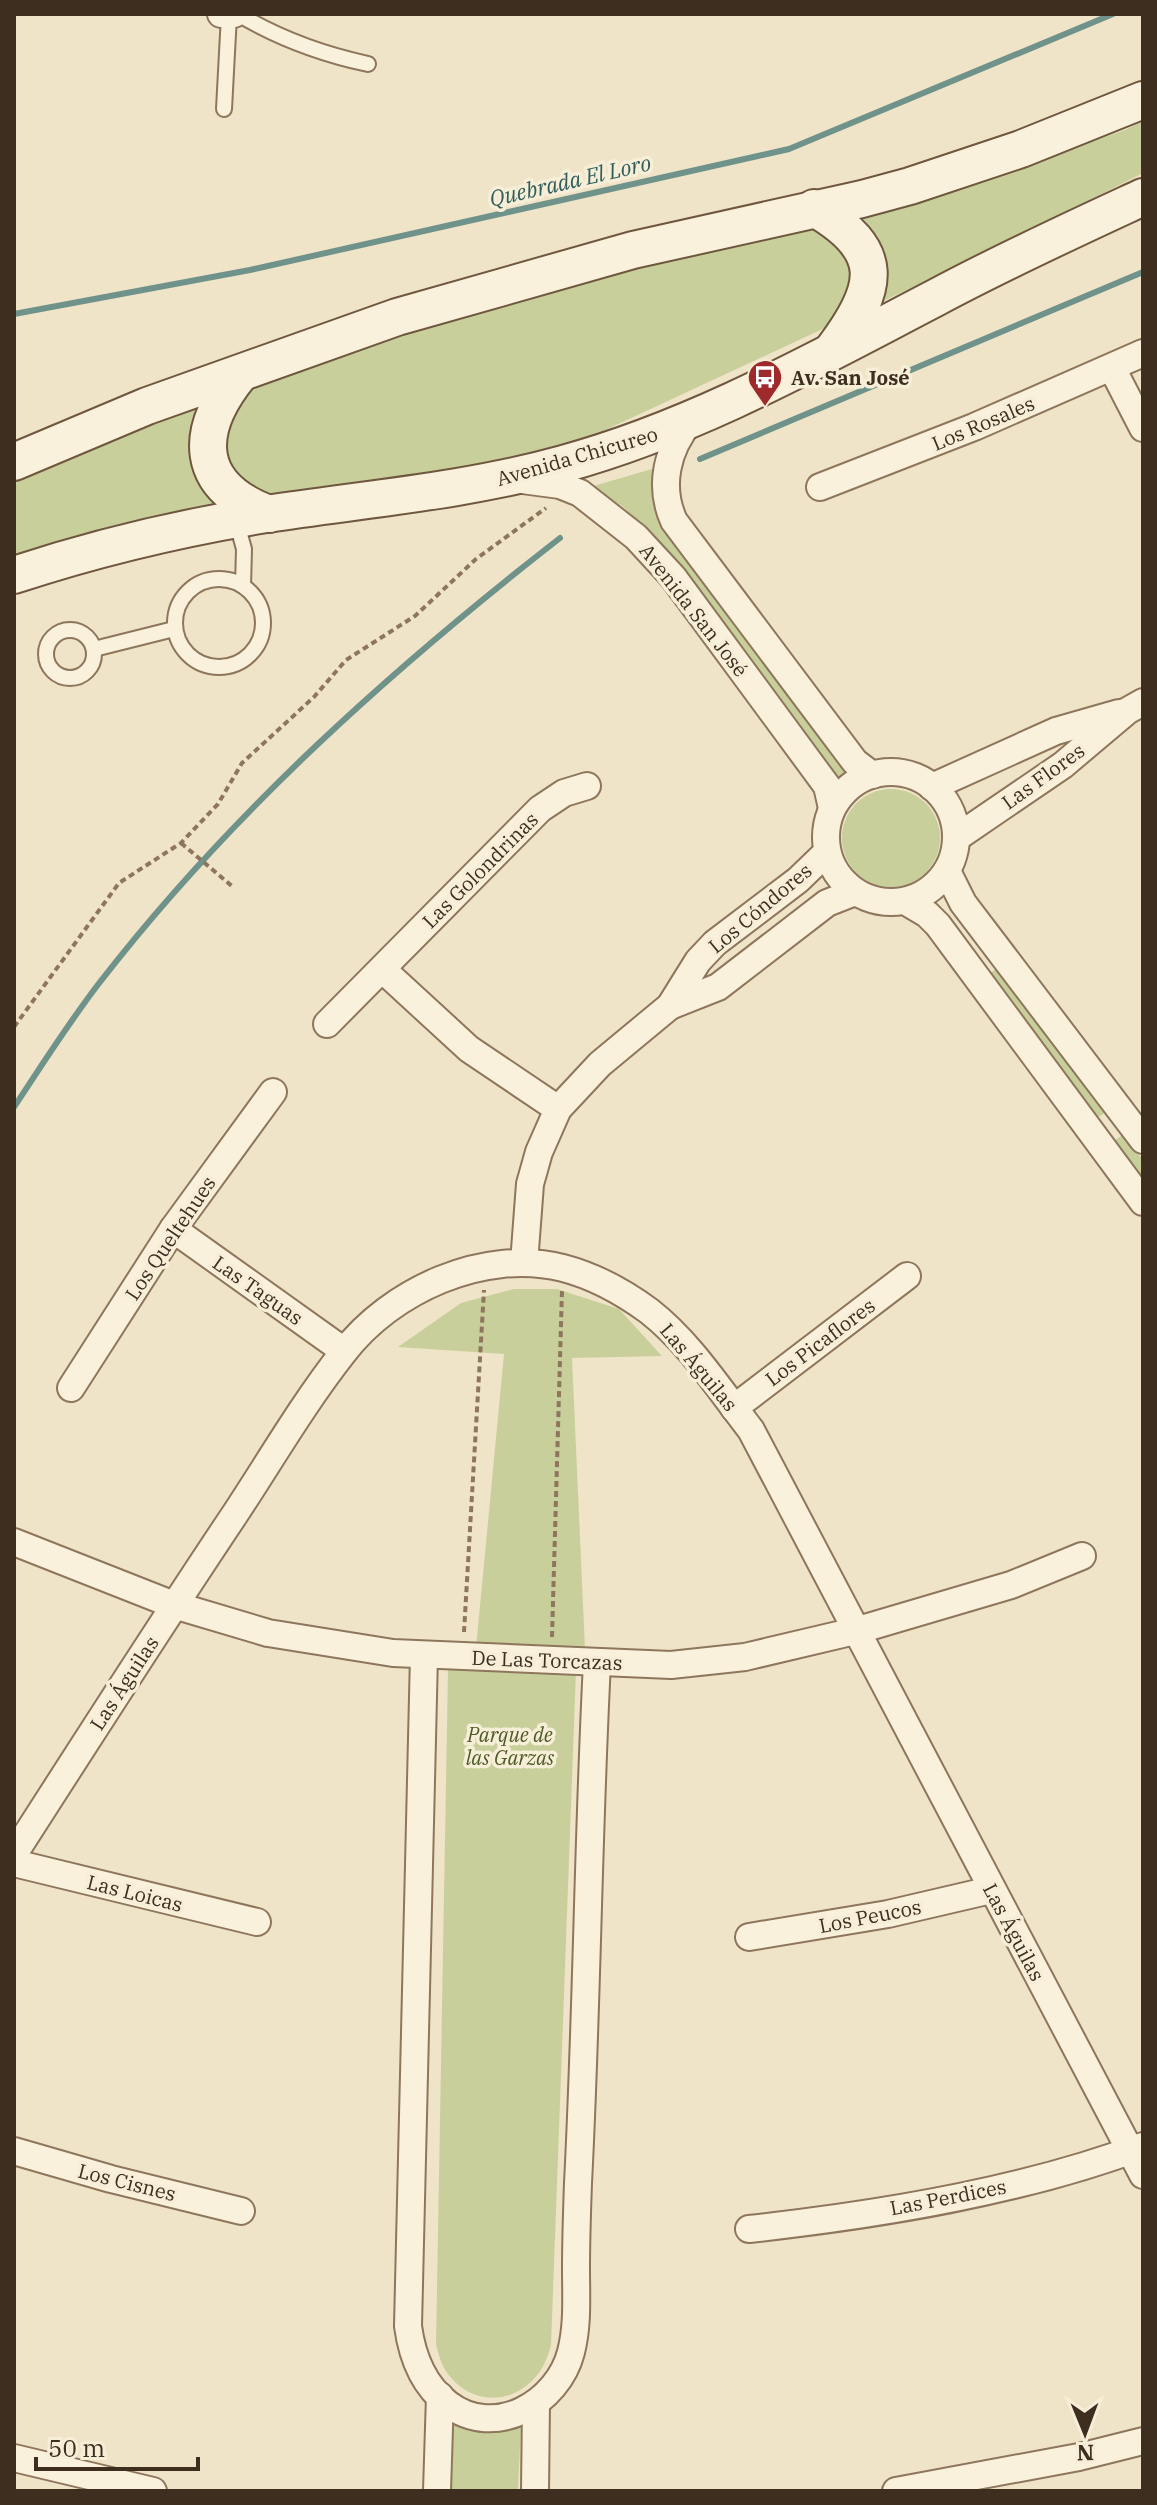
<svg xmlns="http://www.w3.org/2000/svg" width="1157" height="2505" font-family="'IBM Plex Serif',serif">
<rect width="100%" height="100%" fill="#f0e4c8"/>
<!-- green -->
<g fill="#c9cf9b">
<polygon points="1143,121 1143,173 982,255 573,445 14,564 14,476 355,343 614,265 898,209 1125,130"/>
<path d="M 652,469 C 651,493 655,510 666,532 L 849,772 L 839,780 L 651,533 L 622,506 L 590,487 Z"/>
<circle cx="891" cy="838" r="49"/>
<polygon points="999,966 1106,1112 1097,1118 987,976"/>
<polygon points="1124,1134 1143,1160 1143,1180 1114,1141"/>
<polygon points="514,1289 557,1289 619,1309 662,1356 572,1358 585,1649 476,1648 504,1354 398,1347 461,1303"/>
<path d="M 448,1670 L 576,1671 L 551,2346 C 548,2355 544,2367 538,2374 C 512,2408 466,2405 444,2368 C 440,2361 438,2352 436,2344 Z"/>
<polygon points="445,2421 521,2424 518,2491 441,2491"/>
</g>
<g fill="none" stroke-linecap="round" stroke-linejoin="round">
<!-- stream -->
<g stroke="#6f938a" stroke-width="6">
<polyline points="14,314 250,270 789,149 1113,14"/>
<polyline points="700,459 1143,272"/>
<path d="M 14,1107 C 42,1065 69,1022 100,982 C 231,813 392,669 560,538"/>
</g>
<!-- lane casing -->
<g stroke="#8d765c" stroke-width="18">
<g id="lane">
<path d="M 238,14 C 280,39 321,54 368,64"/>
<polyline points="224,109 229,15"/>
<polyline points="236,520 244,549 243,586"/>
<circle cx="219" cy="623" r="44"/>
<circle cx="70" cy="654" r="24"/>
<polyline points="94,649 174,629"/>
</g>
</g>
<!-- street casing -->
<g stroke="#8d765c" stroke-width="30">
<g id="street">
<polyline points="221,14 234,14"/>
<polyline points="1112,368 1143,428"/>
<path d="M 691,420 C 667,449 658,486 674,521 L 855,762 L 872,775"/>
<polyline points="522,480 560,485 580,493 636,537 673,577 827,786 832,808"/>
<polyline points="820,487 974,427 1143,353"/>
<circle cx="891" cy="837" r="65"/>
<polyline points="932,787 1056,731 1119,713"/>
<polyline points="956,838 1063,765 1127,711 1143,702"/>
<polyline points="947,871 963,903 1143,1140"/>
<polyline points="905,901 927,914 938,925 1143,1202"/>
<polyline points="382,969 469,1049 558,1109"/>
<polyline points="670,1006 718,987 827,903 855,892"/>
<polyline points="327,1024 540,809 564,793 587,786"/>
<polyline points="173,1229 344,1351"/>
<polyline points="524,1263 530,1184 539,1152 558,1109 600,1064 670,1006 698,961 715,943 798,880 827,852"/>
<polyline points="71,1388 173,1229 273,1092"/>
<polyline points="734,1408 907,1276"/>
<polyline points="14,1542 174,1605 268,1633 393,1653 671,1665 745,1657 855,1631 1011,1585 1082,1556"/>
<path d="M 424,1655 L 408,2326 C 412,2356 423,2385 448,2404 C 495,2440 558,2403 571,2352 C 578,2325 576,2296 576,2268 C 576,2239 577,2211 578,2183 C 587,2010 588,1836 597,1663"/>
<path d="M 14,1854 C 87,1740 160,1626 235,1514 C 270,1461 303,1404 343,1353 C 391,1290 484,1248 563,1268 C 594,1276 623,1292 649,1311 C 690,1343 719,1389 751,1430 L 1143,2175"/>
<polyline points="14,1863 257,1922"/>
<polyline points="749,1937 888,1914 991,1890"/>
<polyline points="14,2151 111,2179 241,2211"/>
<path d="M 749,2229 C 878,2215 1021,2192 1143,2146"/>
<polyline points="14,2458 153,2491"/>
<polyline points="437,2491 440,2396"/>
<polyline points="535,2491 536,2403"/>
<polyline points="896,2491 1079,2457 1143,2441"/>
</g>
</g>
<!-- secondary casing -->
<g stroke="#6f573f" stroke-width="40">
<g id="secondary">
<path d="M 814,208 C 887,250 880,287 834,348"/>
<path d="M 240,374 C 193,432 194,486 269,514"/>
<polyline points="14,462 147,406 397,317 633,250 862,199 910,186 1021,149 1143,100"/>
<path d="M 14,575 C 96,548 180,528 266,514 C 365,499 466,491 563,464 C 695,428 816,360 937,297 C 1004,261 1074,229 1143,197"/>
</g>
</g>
<!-- path -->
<g stroke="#8d765c" stroke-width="4" stroke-dasharray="6 4" stroke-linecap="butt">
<polyline points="181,843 233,887"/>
<polyline points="14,1027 119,883 181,843 218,804 242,763 314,697 346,660 415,616 476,559 546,508"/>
<polyline points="464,1632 484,1290"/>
<polyline points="552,1637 562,1290"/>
</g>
<!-- lane -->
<use href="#lane" stroke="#faf1dc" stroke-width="14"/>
<!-- street -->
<use href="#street" stroke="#faf1dc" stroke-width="26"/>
<!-- secondary -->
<use href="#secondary" stroke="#faf1dc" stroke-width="36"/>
</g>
<!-- icons -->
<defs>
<g id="bus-pin" transform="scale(1.8)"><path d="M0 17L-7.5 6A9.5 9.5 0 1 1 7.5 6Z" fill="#9e2a2b" stroke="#f7eed8"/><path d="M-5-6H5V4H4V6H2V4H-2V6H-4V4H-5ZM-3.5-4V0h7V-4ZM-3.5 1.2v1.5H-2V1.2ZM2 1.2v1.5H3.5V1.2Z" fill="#fff"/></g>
</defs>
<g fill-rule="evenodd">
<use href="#bus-pin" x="765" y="377"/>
</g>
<g text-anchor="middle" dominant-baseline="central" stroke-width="7" stroke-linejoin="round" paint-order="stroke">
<!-- poi labels -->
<g font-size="20" font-weight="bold" fill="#3d2e20" stroke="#f7eed8" text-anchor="start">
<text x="791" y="377">Av. San José</text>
</g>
<!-- street labels -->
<g font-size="20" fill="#3d2e20" stroke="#f7eed8">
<text transform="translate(983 423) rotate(-23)">Los Rosales</text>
<text transform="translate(577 456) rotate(-16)">Avenida Chicureo</text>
<text transform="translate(694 610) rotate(52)">Avenida San José</text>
<text transform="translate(1043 776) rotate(-36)">Las Flores</text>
<text transform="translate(480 870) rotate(-45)">Las Golondrinas</text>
<text transform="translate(760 908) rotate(-40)">Los Cóndores</text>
<text transform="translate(170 1238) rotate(-56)">Los Queltehues</text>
<text transform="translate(258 1290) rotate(35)">Las Taguas</text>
<text transform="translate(820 1342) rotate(-37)">Los Picaflores</text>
<text transform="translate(699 1367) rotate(50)">Las Águilas</text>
<text transform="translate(547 1660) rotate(2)">De Las Torcazas</text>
<text transform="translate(124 1683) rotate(-57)">Las Águilas</text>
<text transform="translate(135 1893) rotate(14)">Las Loicas</text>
<text transform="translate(870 1916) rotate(-11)">Los Peucos</text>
<text transform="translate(1014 1932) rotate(62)">Las Águilas</text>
<text transform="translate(127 2182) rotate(14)">Los Cisnes</text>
<text transform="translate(948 2197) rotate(-11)">Las Perdices</text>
</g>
<!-- park labels -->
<g font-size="20" font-style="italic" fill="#4d5a26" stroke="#f7eed8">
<text x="510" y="1734">Parque de<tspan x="510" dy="23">las Garzas</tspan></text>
</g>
<!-- water labels -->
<g font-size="22" font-style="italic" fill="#2f5d5a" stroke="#f7eed8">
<text transform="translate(570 180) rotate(-13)">Quebrada El Loro</text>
</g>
</g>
<!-- border -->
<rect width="1157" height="2505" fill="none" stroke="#3d2e20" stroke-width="32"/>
<!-- north arrow -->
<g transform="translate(1085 2433) rotate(179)" stroke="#f7eed8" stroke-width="6" paint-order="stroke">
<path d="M0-6L14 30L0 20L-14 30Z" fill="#3d2e20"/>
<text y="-12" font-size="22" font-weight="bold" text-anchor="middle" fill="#3d2e20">N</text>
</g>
<!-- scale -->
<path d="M36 2457v12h162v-12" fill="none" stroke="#3d2e20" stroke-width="4"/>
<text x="48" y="2457" font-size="24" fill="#3d2e20" stroke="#f7eed8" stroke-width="6" paint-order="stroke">50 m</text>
</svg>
